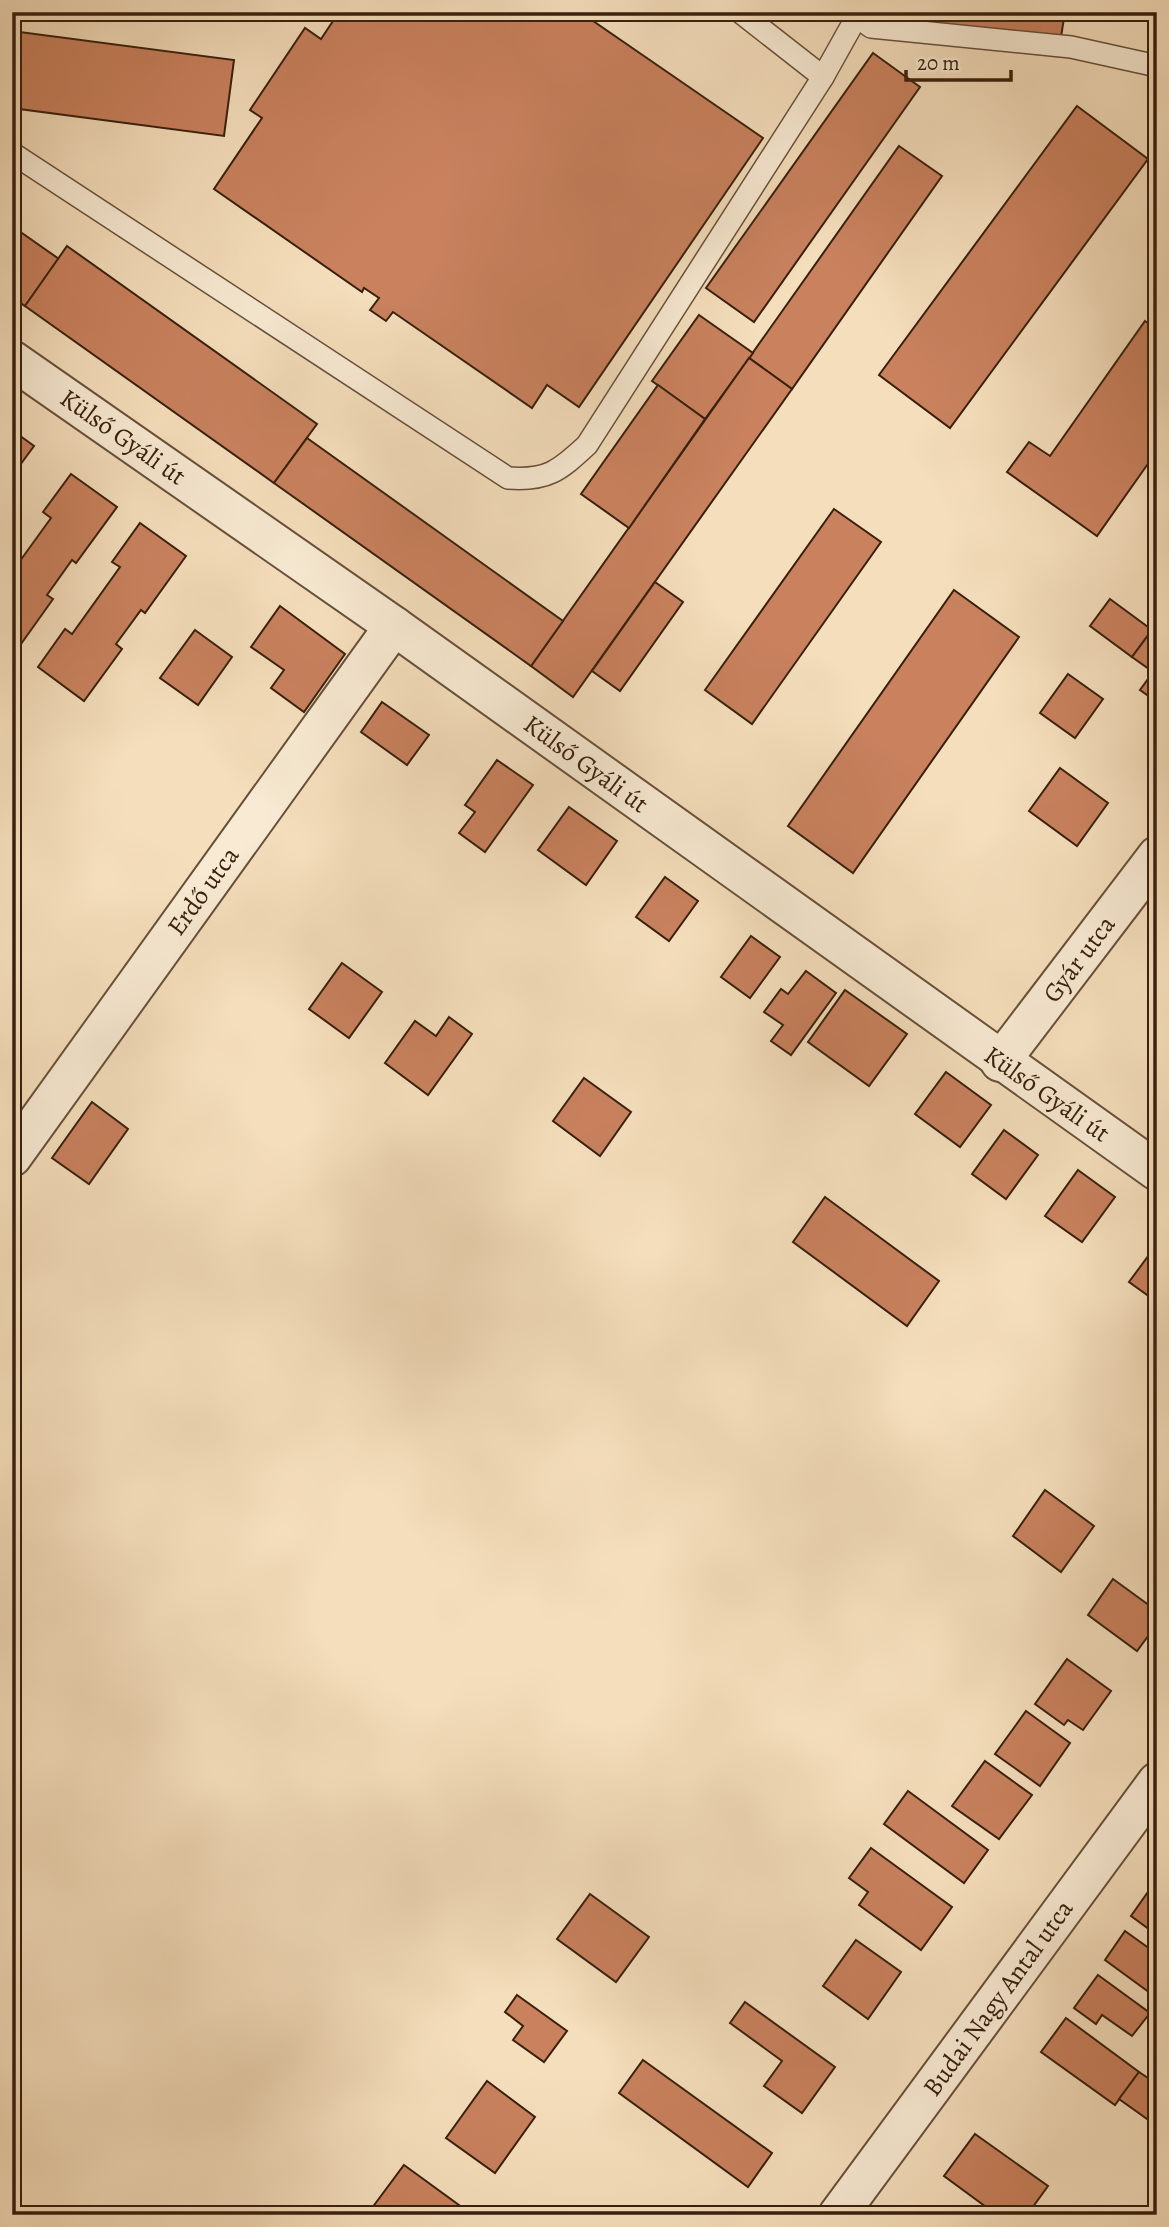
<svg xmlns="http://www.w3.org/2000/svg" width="1169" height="2227" font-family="Alegreya,serif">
<rect width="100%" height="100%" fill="#f5debc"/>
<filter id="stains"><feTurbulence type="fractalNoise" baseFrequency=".00286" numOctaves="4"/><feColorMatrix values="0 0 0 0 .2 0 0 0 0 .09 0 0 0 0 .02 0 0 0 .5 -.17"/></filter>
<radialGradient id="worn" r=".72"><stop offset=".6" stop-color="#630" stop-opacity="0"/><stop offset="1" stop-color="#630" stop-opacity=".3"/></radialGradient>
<!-- building -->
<g fill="#c9815e" stroke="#38200d" stroke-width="2">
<polygon points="339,12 580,12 763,138 579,407 547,385 532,408 393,312 386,321 370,310 379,298 364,288 362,292 214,189 262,118 250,110 305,28 321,39"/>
<polygon points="870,12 1065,12 1060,43"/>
<polygon points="12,31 234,60 224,136 12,108"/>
<polygon points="873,53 920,87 754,322 706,288"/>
<polygon points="1077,106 1148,159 950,428 879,375"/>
<polygon points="899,146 942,176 792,389 749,358"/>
<polygon points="12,226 59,259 25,306 12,297"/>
<polygon points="67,246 317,424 274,483 25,306"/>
<polygon points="699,315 753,353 705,419 652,381"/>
<polygon points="1145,321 1157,330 1157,451 1097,536 1007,472 1029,442 1050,456"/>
<polygon points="749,358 792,389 573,697 531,666"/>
<polygon points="658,385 705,419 629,528 581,494"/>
<polygon points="12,430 34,446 12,476"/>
<polygon points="307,438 563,621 531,666 274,483"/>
<polygon points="71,474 117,507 76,563 72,560 47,595 53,599 16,651 12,649 12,572 51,518 43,512"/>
<polygon points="834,509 881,542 752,724 705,690"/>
<polygon points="140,523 186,556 145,613 141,610 116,644 122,649 84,701 38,667 65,629 72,634 120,567 112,562"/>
<polygon points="655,582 683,602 620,691 592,671"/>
<polygon points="954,590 1019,637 853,873 788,826"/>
<polygon points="1110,599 1152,630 1132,657 1090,626"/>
<polygon points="280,606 345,654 304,712 271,688 284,670 251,647"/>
<polygon points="195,630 232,657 198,705 160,678"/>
<polygon points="1152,630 1157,634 1157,702 1140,690 1153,672 1132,657"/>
<polygon points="1068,674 1103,699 1075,738 1040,713"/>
<polygon points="382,702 429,735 407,765 361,732"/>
<polygon points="497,760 533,785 485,852 459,833 475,812 465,805"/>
<polygon points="1060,768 1108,803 1077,846 1029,811"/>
<polygon points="569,807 617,841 586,885 538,850"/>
<polygon points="665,877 698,901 669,941 636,917"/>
<polygon points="751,936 780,957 750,998 721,977"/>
<polygon points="342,963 382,992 349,1038 309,1009"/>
<polygon points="806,971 836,993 791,1055 771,1041 783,1025 764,1012 781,989 788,994"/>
<polygon points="845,990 907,1034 869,1086 808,1042"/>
<polygon points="449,1017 472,1034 428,1095 385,1063 415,1021 436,1036"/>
<polygon points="946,1072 991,1105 960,1147 915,1114"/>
<polygon points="584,1078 631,1112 600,1156 553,1121"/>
<polygon points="92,1102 128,1129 89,1184 52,1158"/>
<polygon points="1004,1130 1038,1155 1006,1199 972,1174"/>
<polygon points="1078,1170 1115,1197 1082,1242 1045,1216"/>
<polygon points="825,1197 939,1281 907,1326 793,1242"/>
<polygon points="1157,1244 1157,1302 1129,1282"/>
<polygon points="1045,1490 1094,1526 1061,1572 1013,1536"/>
<polygon points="1113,1579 1157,1611 1157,1624 1137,1651 1088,1615"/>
<polygon points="1067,1659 1111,1691 1083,1730 1068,1720 1064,1725 1035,1704"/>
<polygon points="1026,1711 1070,1743 1040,1786 995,1754"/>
<polygon points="985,1761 1032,1795 999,1839 952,1806"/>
<polygon points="908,1791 988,1850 964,1883 884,1824"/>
<polygon points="871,1848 952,1907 921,1950 859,1905 868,1892 849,1878"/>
<polygon points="1150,1889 1157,1893 1157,1935 1131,1916"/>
<polygon points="590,1894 649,1937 616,1982 557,1939"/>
<polygon points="1125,1931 1157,1954 1157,1998 1105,1960"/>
<polygon points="856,1940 901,1972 868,2019 823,1986"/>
<polygon points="1098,1975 1150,2013 1132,2036 1102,2015 1096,2024 1074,2008"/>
<polygon points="517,1995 567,2031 544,2062 513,2040 523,2026 505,2012"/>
<polygon points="745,2002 835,2067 802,2113 764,2086 782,2061 730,2023"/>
<polygon points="1066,2018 1139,2072 1115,2105 1041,2052"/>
<polygon points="643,2060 772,2153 748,2187 619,2093"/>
<polygon points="1139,2072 1157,2084 1157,2126 1119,2099"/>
<polygon points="487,2081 535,2117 495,2173 446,2138"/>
<polygon points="975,2134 1048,2186 1027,2215 997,2215 944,2176"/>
<polygon points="404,2165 463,2208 458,2215 369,2212"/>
</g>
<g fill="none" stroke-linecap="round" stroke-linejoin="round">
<!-- lane casing -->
<g stroke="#675039" stroke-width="24">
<g id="lane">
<polyline points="740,12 823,77"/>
<polyline points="851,12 871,27 1071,47 1157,66"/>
<path d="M 12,153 L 508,478 C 547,481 559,471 587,445 L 823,77 L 856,18"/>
</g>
</g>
<!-- street casing -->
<g stroke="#675039" stroke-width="42">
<g id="street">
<polyline points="12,360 394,626 1157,1171"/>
<polyline points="1000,1062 1157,856"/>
<polyline points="12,1157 394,626"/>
<polyline points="838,2215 1157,1782"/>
</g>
</g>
<!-- lane -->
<use href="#lane" stroke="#f8ead3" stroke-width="21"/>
<!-- street -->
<use href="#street" stroke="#f8ead3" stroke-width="38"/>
</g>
<g text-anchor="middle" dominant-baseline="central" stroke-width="5" stroke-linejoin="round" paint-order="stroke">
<!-- street labels -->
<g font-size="26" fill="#38200d" stroke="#f8ead3">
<text transform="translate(123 437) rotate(35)">Külső Gyáli út</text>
<text transform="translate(586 764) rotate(36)">Külső Gyáli út</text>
<text transform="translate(203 891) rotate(-54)">Erdő utca</text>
<text transform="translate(1079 959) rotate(-53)">Gyár utca</text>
<text transform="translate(1047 1094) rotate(35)">Külső Gyáli út</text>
<text transform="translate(998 1998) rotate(-54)">Budai Nagy Antal utca</text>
</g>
</g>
<!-- margin -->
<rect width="1169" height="2227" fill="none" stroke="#f5debc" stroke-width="42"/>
<rect x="14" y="14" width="1141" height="2199" fill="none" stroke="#38200d" stroke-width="3.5"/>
<rect x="21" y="21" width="1127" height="2185" fill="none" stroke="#38200d" stroke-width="2"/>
<!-- scale -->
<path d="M906 70v10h105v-10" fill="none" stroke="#38200d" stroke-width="3.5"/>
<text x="917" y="70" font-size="21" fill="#38200d" stroke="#f8ead3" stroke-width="5" paint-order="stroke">20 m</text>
<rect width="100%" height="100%" filter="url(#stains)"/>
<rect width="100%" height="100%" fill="url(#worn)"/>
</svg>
